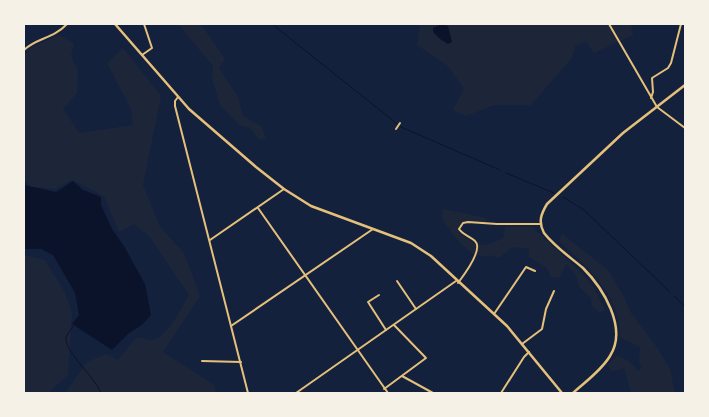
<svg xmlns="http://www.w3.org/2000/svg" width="709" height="417" font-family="'Open Sans',sans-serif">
<rect width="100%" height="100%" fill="#14213d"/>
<!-- green -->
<g fill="#1d2539">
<polygon points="178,24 201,24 225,59 219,68 238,97 243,116 261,126 266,138 259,140 250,128 239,125 220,105 212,79 213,66"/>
<polygon points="420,24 631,24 633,35 594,53 586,41 575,46 572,58 531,105 494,105 466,116 453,110 464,89 448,66 417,45"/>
<path d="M 59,35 L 74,44 L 71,56 L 78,71 L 77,93 L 63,109 L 79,133 L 133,125 L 131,109 L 107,63 L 123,48 L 161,96 L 143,185 L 160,227 L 184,253 L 200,296 L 163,352 L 214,385 L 216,393 L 65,393 L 87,362 L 106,354 L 118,360 L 137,337 C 142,338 148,340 152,340 C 167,338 183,306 189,295 L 150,237 L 134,224 L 119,232 L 104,196 L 72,180 L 55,189 L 32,187 L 24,180 L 24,56 L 30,48 Z"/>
<path d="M 443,209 L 486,218 L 485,222 L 463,221 L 458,227 L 459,233 C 479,247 482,250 504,237 L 505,227 L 532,227 L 582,273 L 594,287 L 605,310 L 599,312 L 592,306 L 591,298 L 579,287 L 576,275 L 566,264 L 560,277 L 551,278 L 547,268 L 529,257 L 529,249 L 512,247 L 499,258 C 489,254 490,256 481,256 C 466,255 450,230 442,219 Z"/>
<path d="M 562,234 L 608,270 L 623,295 L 631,313 L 658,349 L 670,369 L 675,393 L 631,393 L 624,368 L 612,372 L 608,365 L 617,355 L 629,361 L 638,371 L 642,368 L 639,362 L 640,347 L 620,337 C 620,294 588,268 559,241 Z"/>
<polygon points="24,255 45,260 65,293 72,313 68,375 48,393 24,393"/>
</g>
<!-- water -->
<g fill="#0b132b">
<polygon points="442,24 448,26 452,42 448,44 440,39 433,32 433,28"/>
<polygon points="73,181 83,190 101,197 101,205 112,229 124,246 145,284 151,315 142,325 129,333 112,350 72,324 79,315 75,293 53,255 41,249 24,249 24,185 56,192"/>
</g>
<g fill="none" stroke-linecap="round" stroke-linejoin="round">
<!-- stream -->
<g stroke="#0b132b" stroke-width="1">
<polyline points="272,24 401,127 500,170"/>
<polyline points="506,173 554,193"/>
<polyline points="563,197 584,210 669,291"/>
<polyline points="674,296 685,306"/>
<path d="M 73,326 L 66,337 C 64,351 94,376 101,393"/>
</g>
<!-- minor -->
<g stroke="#e5c07b" stroke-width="2">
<polyline points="609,24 657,107 685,128"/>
<path d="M 24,50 C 36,38 53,39 67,24"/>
<polyline points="142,55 152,48 144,24"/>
<polyline points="178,97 175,101 175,106 248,393"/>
<polyline points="651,98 653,92 652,78 668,68 671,63 681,24"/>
<polyline points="396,129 400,123"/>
<polyline points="258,208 388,393"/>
<polyline points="210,240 284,189"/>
<polyline points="397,281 416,309"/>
<path d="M 458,283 C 464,275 484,249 475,241 C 470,236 463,235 459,229 L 463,223 L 468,222 L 497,224 L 540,224"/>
<polyline points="379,295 368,302 386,330"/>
<polyline points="494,314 526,267 535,271"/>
<polyline points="231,326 373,229"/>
<polyline points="522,344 542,329 546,309 554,291"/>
<polyline points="202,361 241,362"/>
<polyline points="402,376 433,393"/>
<polyline points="384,389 426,358 394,325"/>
<polyline points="296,393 456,281"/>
<polyline points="501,393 524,357 529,352"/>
</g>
<!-- tertiary -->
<g stroke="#e5c07b" stroke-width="2.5">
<polyline points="115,24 189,109 256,167 284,189 311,206 411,243 431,256 507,326 562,393"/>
<path d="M 573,393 C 585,382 601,371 610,356 C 628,328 603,288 583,268 C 570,257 555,247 544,233 C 538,222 541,214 547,204 L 623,133 L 685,85"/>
</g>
</g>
<!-- border -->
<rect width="709" height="417" fill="none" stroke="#f6f1e7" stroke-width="50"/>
</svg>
